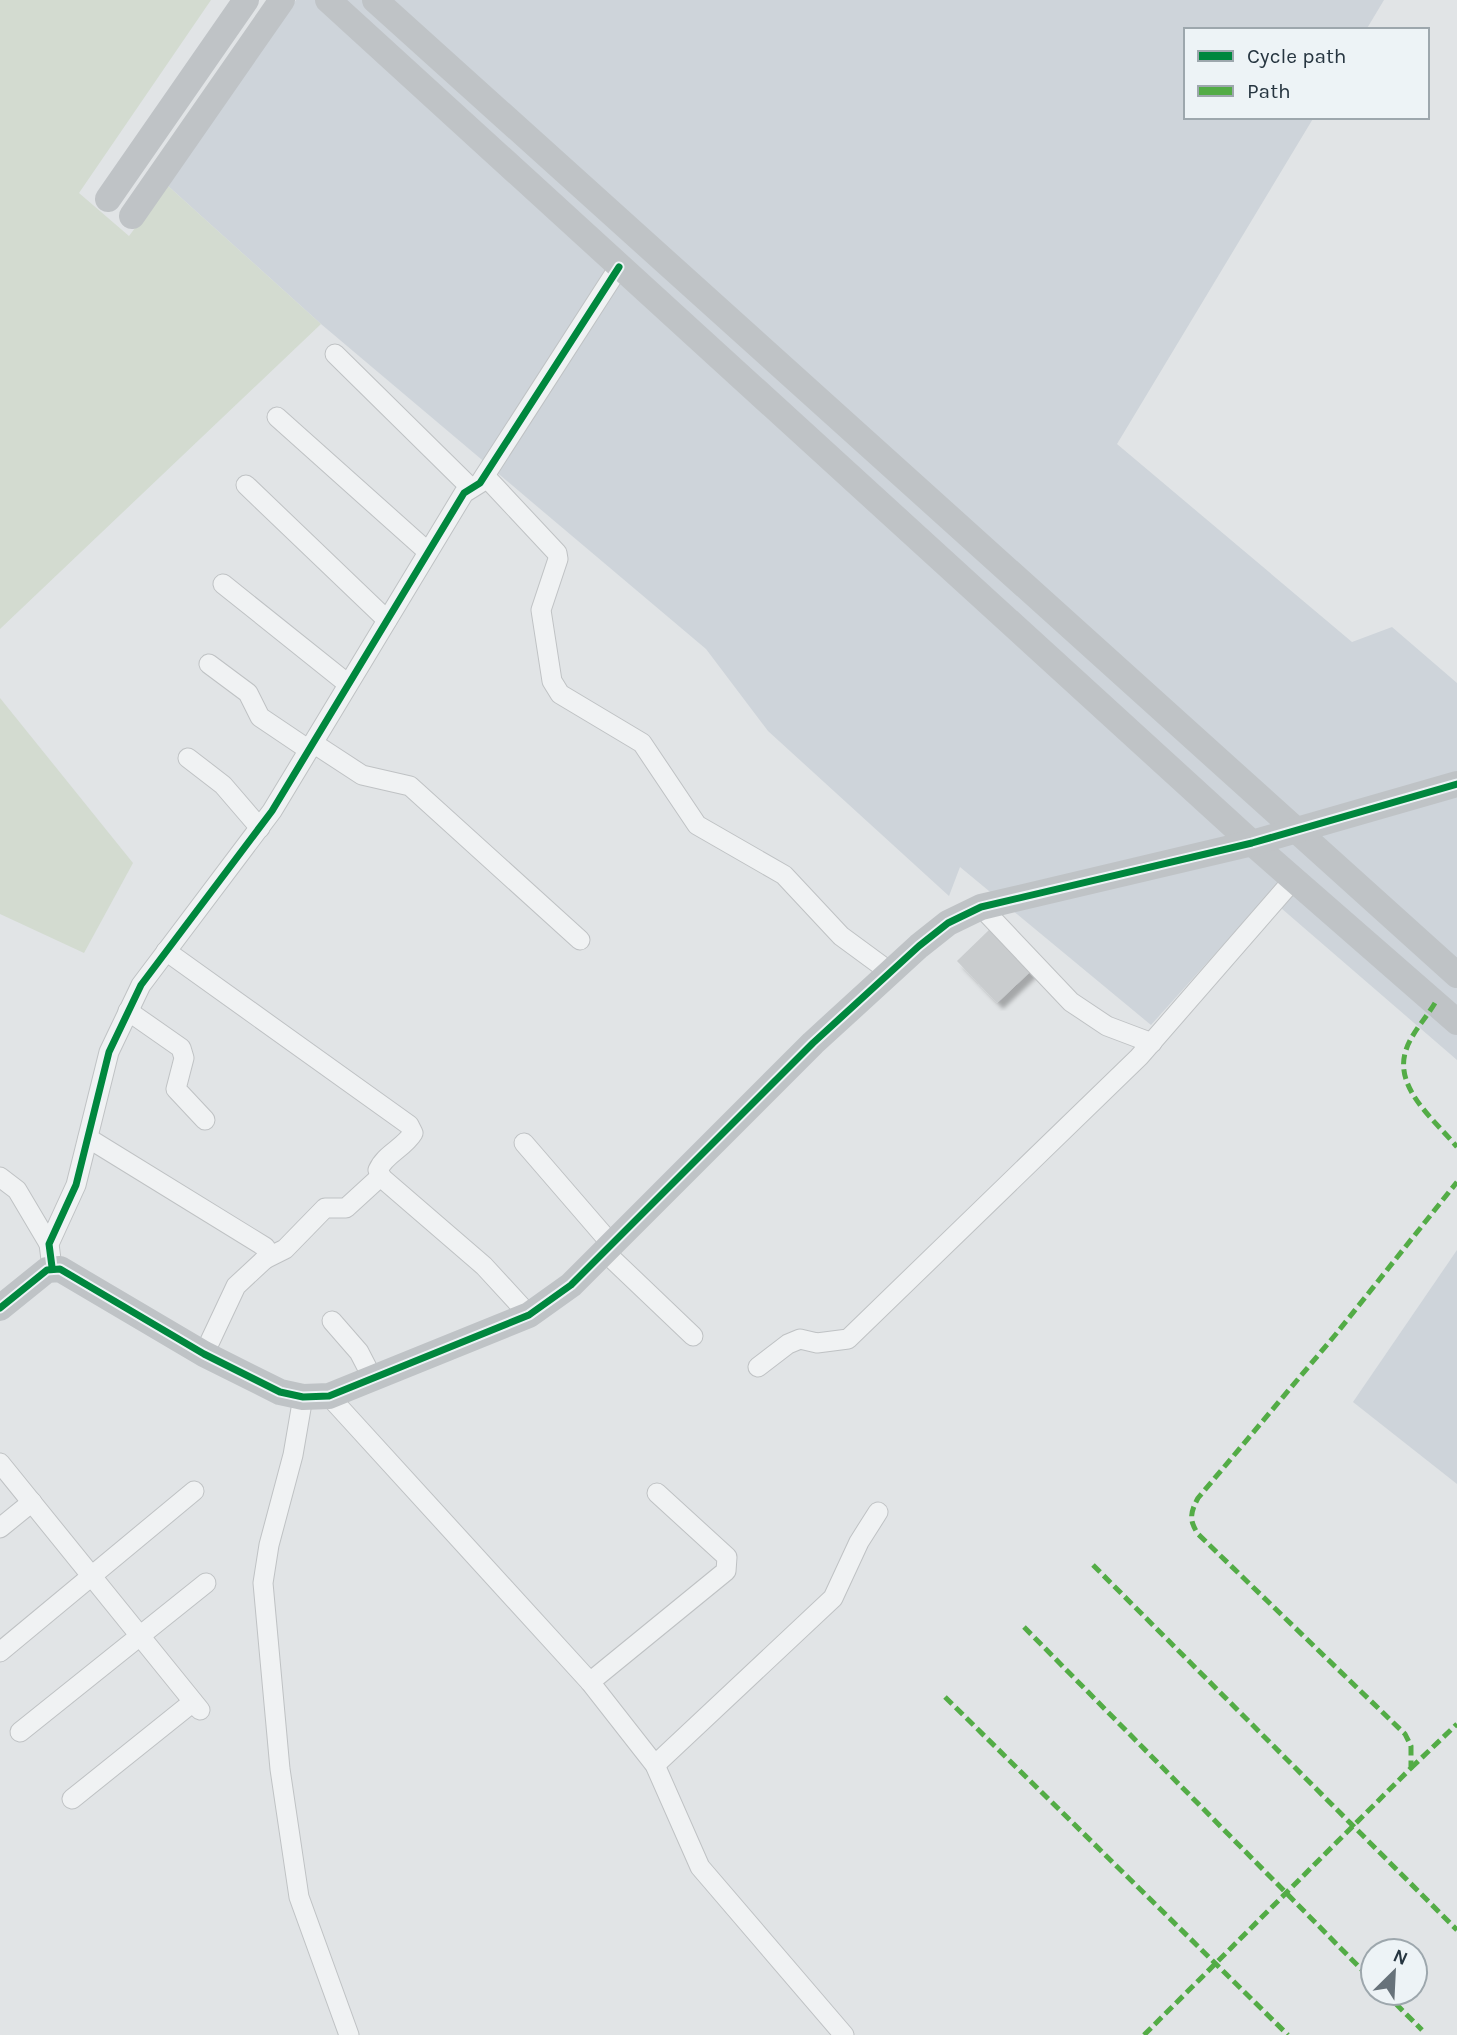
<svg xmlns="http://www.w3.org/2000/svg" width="1457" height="2035" font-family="Karla,sans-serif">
<defs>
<filter id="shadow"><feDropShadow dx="6" dy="6" stdDeviation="2" flood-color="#0004"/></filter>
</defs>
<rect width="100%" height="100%" fill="#e1e4e6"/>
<!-- built -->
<g fill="#ced4da">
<polygon points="296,0 1384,0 1366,30 1186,30 1186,117 1314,117 1117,444 1352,642 1392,627 1457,683 1457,1060 1267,896 1151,1025 960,867 949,896 768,731 706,649 321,324 167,185"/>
<polygon points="1457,1250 1457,1484 1353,1402"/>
</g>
<!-- green -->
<g fill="#d3dbd0">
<polygon points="0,0 211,0 79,193 129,236 167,185 321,324 0,629"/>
<polygon points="0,698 133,863 84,953 0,914"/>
</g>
<!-- building -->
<polygon fill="#c9ccce" filter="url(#shadow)" points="991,928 1032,970 997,1003 957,961"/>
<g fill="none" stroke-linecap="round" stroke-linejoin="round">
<!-- street casing -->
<g stroke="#bfc2c4" stroke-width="21">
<g id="street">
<polyline points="335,354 471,488"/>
<polyline points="277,417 428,552"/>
<polyline points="485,476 557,553 558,559 541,610 552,681 560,694 642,743 697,825 784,875 841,936 890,972"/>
<polyline points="246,485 387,620"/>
<polyline points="223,584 348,684"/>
<polyline points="209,664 248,693 260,717 309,750"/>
<polyline points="313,743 362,775 410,786 580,940"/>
<polyline points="188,758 223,785 260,828"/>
<polyline points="981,907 1071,1002 1107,1026 1152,1043"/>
<path d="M 166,951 L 409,1125 L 413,1133 C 404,1148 385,1154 378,1170 L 382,1178 L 484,1266 L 529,1315"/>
<polyline points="128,1011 181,1048 184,1058 176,1089 205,1120"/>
<polyline points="88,1138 265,1247 268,1252 265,1259 236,1286 204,1354"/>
<polyline points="524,1143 613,1246"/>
<polyline points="0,1177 17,1190 49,1244"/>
<polyline points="606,1253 693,1336"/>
<polyline points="265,1259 285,1249 325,1208 346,1208 381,1176"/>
<polyline points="52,1267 49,1244 76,1185 109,1052 141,985 272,811 464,493 480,483 619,267"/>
<polyline points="332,1321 359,1352 373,1379"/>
<polyline points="758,1367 788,1344 800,1339 817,1343 848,1339 1139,1057 1294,879"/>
<polyline points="329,1396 590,1682 655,1765 700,1867 844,2035"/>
<polyline points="303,1397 293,1455 269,1545 263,1583 280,1769 299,1897 349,2035"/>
<polyline points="0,1463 200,1710"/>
<polyline points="0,1528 32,1502"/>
<polyline points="0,1652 194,1491"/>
<polyline points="590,1682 726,1571 727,1557 657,1493"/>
<polyline points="20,1732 206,1583"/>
<polyline points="655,1765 833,1598 859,1542 878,1512"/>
<polyline points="72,1799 193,1702"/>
</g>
</g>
<!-- street -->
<use href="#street" stroke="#f0f2f3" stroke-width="19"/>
<!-- secondary -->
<g stroke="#bfc3c6" stroke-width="26">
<polyline points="328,0 1252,843 1457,1022"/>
<polyline points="375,0 1457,975"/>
<polyline points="108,199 246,0"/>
<polyline points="132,216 282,0"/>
<polyline points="0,1308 47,1270 60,1269 204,1354 280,1392 303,1397 329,1396 529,1315 571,1285 813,1043 919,946 948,923 981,907 1252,843 1457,784"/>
</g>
<!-- quiet -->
<g stroke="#53ac46" stroke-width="5" stroke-dasharray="10 5" stroke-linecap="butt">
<path d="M 1435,1003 C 1426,1018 1411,1034 1406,1050 C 1393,1088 1435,1120 1457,1147"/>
<polyline points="1093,1565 1457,1930"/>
<polyline points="1024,1627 1373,1981"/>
<polyline points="945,1697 1288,2035"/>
<polyline points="1411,1768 1457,1724"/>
<polyline points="1385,1993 1422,2030"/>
<path d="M 1144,2035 L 1411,1768 L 1411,1746 L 1405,1734 L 1198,1534 C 1189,1520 1190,1513 1198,1498 L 1336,1334 L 1457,1182"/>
</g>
<!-- cycleway casing -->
<g stroke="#edf3f6" stroke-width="11">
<g id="cycleway">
<polyline points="52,1267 49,1244 76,1185 109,1052 141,985 272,811 464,493 480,483 619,267"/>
<polyline points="0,1308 47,1270 60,1269 204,1354 280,1392 303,1397 329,1396 529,1315 571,1285 813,1043 919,946 948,923 981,907 1252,843 1457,784"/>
</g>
</g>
<!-- cycleway -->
<use href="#cycleway" stroke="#00873e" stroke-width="7"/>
</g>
<!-- legend -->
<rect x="1184" y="28" width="245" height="91" fill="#edf3f6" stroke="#9da7ad" stroke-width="2"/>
<rect x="1198" y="51" width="35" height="10" fill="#00873e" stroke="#9da7ad" stroke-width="2"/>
<text x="1247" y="63" font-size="21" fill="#263540">Cycle path</text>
<rect x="1198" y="86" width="35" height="10" fill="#53ac46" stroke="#9da7ad" stroke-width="2"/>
<text x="1247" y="98" font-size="21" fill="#263540">Path</text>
<!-- north arrow -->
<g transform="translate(1394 1972) rotate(24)"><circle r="33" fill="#edf3f6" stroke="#9da7ad" stroke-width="2"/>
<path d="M0-5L12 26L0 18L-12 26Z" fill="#67727a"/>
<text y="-10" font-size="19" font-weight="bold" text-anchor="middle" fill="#263540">N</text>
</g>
</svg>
